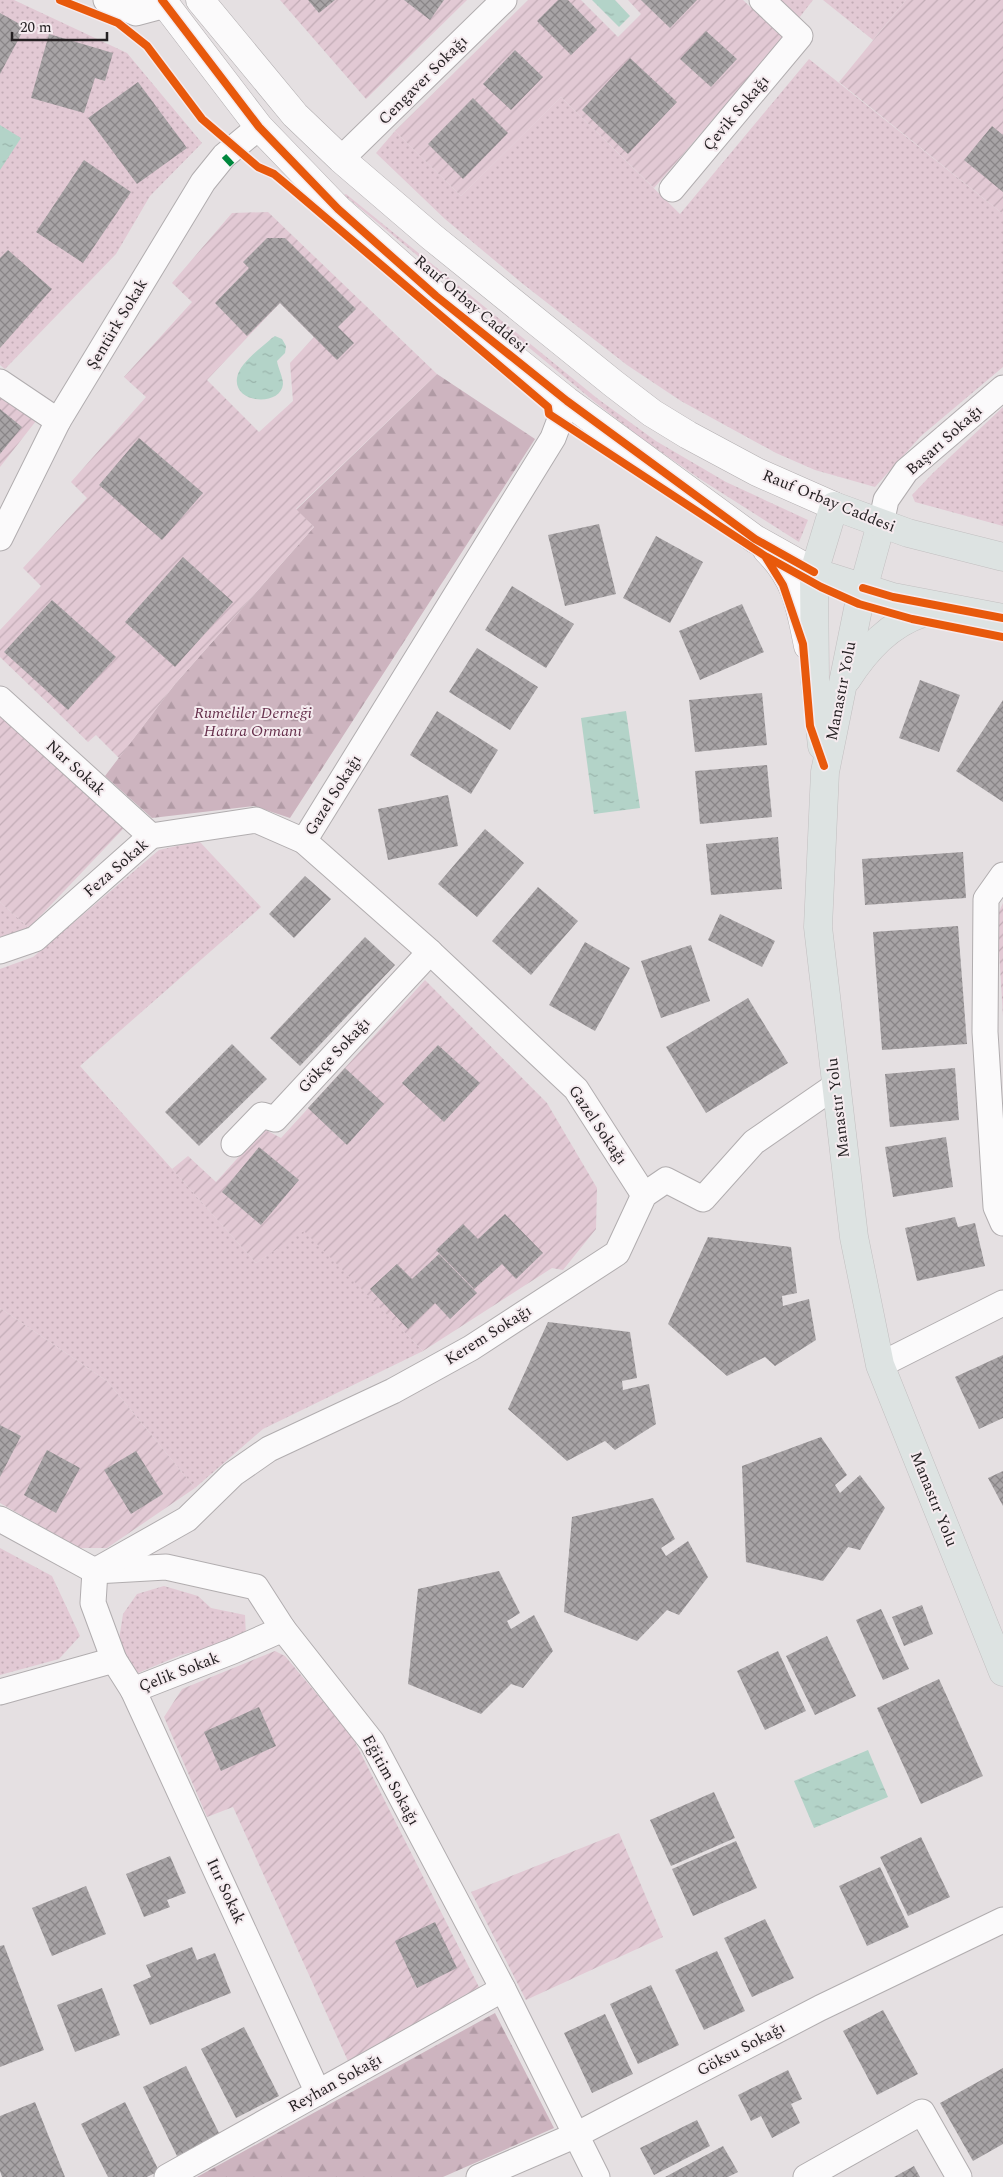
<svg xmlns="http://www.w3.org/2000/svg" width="1003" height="2177" font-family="Spectral,serif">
<defs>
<pattern id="grass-dots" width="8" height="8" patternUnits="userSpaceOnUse" patternTransform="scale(1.25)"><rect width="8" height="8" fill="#e2c9d4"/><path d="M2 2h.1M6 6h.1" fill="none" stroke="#c2acb6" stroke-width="1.8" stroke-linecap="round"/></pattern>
<pattern id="forest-firs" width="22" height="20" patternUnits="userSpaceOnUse" patternTransform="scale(1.25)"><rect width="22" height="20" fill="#cdb4bf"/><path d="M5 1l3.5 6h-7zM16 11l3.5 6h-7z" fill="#b09aa4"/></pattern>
<pattern id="garden-furrows" width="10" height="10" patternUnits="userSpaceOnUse" patternTransform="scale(1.25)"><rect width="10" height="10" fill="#e2c9d4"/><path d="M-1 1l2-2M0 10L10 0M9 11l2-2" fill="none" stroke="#c2acb6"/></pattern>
<pattern id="water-ripples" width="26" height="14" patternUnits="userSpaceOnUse" patternTransform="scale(1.25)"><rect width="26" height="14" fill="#b3d3c8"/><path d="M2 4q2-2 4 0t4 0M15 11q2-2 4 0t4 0" fill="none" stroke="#9ab5ac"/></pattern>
<pattern id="building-cross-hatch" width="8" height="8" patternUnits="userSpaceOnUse" patternTransform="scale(1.25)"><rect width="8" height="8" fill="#a8a4a6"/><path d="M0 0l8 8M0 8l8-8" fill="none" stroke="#898587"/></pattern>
</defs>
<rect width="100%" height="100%" fill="#e5e0e2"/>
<!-- grass -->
<g fill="url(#grass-dots)">
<polygon points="0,0 14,0 127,53 202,143 150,196 116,254 5,369 0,365"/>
<polygon points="780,0 813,0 799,18"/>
<polygon points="823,0 906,0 873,40"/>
<polygon points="809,59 1003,214 1003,367 921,436 875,487 815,470 776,453 681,401 627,365 523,284 445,219 376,153 395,131 461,196 561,97 680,214"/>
<polygon points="346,194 598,399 656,441 726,482 808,520 799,542 700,479 641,438 596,403 344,195"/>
<polygon points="1003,407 1003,526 915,502 912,495 933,473"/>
<polygon points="199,841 261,907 80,1066 256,1263 304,1230 423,1351 263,1429 195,1488 107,1381 0,1308 0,969 33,957 159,850"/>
<polygon points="0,902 29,928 0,937"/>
<polygon points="0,1548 52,1576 80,1636 59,1659 0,1675"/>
<polygon points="164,1586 198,1596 211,1608 245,1615 246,1636 235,1641 181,1655 138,1673 117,1652 123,1614 137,1594"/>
</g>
<!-- forest -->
<g fill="url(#forest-firs)">
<polygon points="437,374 535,439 290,818 254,806 152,818 105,776 175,684 314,527 296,510"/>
<polygon points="495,2013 554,2128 443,2177 197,2177"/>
</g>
<!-- garden -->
<g fill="url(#garden-furrows)" fill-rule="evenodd">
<polygon points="280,0 467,0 366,99"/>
<polygon points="528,0 581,0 618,37 641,14 628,0 743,0 783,38 654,188 561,97 461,196 395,131"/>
<polygon points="906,0 1003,0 1003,214 839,82"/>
<path d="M 268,212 L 437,374 L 296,509 L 314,527 L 175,684 L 119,758 L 96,735 L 88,742 L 0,657 L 0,630 L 41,586 L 23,568 L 87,498 L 71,482 L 146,397 L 124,377 L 192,302 L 172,283 L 232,213 ZM 280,303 L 314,337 L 290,363 L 293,401 L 259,432 L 207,380 Z"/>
<polygon points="0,393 36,421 0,467"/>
<polygon points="0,713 124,828 29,928 0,902"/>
<polygon points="1003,903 1003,1017 997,916"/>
<polygon points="425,980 547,1103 597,1188 596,1229 563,1270 552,1268 423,1351 304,1231 256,1263 172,1169 188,1156 216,1182 264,1129 281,1138"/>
<polygon points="0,1308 107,1381 195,1488 107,1548 79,1548 0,1503"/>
<polygon points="275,1651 285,1656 352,1736 480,1989 348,2061 233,1807 207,1817 164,1717 182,1689"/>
<polygon points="619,1833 663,1937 526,2000 471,1892"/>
</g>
<!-- water -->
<g fill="url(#water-ripples)">
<polygon points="592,0 615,0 630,16 619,27"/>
<polygon points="0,125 21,138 0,170"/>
<path d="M 275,336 L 282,339 L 286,346 L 285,353 L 277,361 C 278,368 283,377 283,384 C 281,407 233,404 237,378 C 239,363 261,348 272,338 Z"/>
<polygon points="626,711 640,808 594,814 581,718"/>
<polygon points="868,1750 888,1797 814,1828 794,1781"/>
</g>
<!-- building -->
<g fill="url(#building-cross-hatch)">
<polygon points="308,0 335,0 319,13"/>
<polygon points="404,0 444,0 430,20"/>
<polygon points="558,0 568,0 597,30 571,55 537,21"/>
<polygon points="641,0 697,0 670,28"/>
<polygon points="0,13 25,27 0,74"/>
<polygon points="706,31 737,59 711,87 680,59"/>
<polygon points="49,34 113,53 105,81 95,78 84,113 31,98"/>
<polygon points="515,50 543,77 511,110 483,84"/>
<polygon points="630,58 677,102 628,154 582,110"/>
<polygon points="138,82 187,148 137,184 88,118"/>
<polygon points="473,98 508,133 463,179 428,144"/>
<polygon points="992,126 1003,135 1003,192 964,160"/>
<polygon points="84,160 131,192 83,263 36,232"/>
<polygon points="267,238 285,238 356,309 338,327 354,343 337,360 280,303 247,336 215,303 249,268 243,262"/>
<polygon points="8,250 52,289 0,348 0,258"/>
<polygon points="0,409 22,427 0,454"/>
<polygon points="139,438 203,493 162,540 99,485"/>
<polygon points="599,524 616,594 565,606 548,535"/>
<polygon points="656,536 703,562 670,623 623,598"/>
<polygon points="183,557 233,602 175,667 125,622"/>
<polygon points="512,586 574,624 546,668 485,630"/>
<polygon points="52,600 116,657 68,710 4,652"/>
<polygon points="742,604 764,652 700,680 679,631"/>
<polygon points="477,648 538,687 510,730 449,692"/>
<polygon points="920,680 960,695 939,752 899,738"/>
<polygon points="762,693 767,745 695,752 689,700"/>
<polygon points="1003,700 1003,802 956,771"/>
<polygon points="437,711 498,750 471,794 410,755"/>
<polygon points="767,765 772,817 700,824 695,771"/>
<polygon points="448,795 458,846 388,860 378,809"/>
<polygon points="485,829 524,863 477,917 438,884"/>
<polygon points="778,837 782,889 711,895 706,844"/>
<polygon points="963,852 966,898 865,905 862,859"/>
<polygon points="305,876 331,899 294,938 269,914"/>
<polygon points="538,887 578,921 531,975 492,941"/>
<polygon points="720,914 775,941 762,967 708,940"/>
<polygon points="958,926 967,1044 882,1050 873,932"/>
<polygon points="365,937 395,965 300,1066 270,1038"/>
<polygon points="585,942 630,968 595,1031 549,1005"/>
<polygon points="691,945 710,1001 661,1018 641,961"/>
<polygon points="748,998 788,1063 706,1113 666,1047"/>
<polygon points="232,1044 267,1079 199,1146 165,1112"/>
<polygon points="438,1045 480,1083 444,1122 402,1083"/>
<polygon points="345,1068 384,1104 347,1145 308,1108"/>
<polygon points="955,1068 959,1120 890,1127 885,1074"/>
<polygon points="946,1137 953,1187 893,1197 885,1147"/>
<polygon points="259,1147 299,1180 261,1225 222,1192"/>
<polygon points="505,1214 543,1253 516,1279 502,1264 474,1289 436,1250 463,1224 478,1239"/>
<polygon points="955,1217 958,1227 975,1223 985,1266 917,1281 905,1228"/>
<polygon points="708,1237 791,1247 797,1293 782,1296 783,1306 809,1299 816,1340 775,1366 765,1357 727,1376 668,1324"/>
<polygon points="439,1254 477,1293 450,1319 435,1303 408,1329 370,1289 397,1264 412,1279"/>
<polygon points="548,1322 630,1332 637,1378 622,1381 623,1390 649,1384 656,1424 615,1450 605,1441 567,1461 508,1409"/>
<polygon points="1003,1355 1003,1418 979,1429 955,1377"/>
<polygon points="0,1425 21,1436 0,1477"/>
<polygon points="821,1437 847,1475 835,1485 840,1493 860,1475 885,1508 860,1550 848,1547 823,1581 746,1562 742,1466"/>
<polygon points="47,1450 80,1468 56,1513 24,1495"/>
<polygon points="136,1451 163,1494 131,1514 104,1470"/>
<polygon points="1003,1471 1003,1506 988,1478"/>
<polygon points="653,1498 675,1539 661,1548 666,1556 688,1541 708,1577 679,1615 667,1610 637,1641 564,1612 572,1517"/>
<polygon points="499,1571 520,1613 507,1621 511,1629 534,1615 553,1651 523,1688 511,1684 481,1714 408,1684 418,1589"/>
<polygon points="922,1605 933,1634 904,1646 892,1617"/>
<polygon points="881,1609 909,1669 883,1680 856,1620"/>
<polygon points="827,1636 856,1696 815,1715 786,1656"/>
<polygon points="778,1651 806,1711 765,1730 737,1671"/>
<polygon points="939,1679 983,1776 921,1804 877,1708"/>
<polygon points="259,1707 276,1746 221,1771 204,1732"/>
<polygon points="714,1792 735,1838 671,1866 650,1820"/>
<polygon points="921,1837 950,1897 908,1916 880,1857"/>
<polygon points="736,1841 757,1888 693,1916 672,1869"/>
<polygon points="170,1856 186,1893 167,1900 170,1907 144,1917 126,1874"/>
<polygon points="880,1867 909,1927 867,1946 839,1886"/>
<polygon points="86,1886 106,1934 52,1956 32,1908"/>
<polygon points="765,1919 794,1978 752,1997 724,1938"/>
<polygon points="435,1922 457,1968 417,1988 395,1941"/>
<polygon points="4,1945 44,2050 0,2067 0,1946"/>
<polygon points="192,1947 197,1960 215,1953 231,1993 150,2025 133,1985 151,1977 146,1965"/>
<polygon points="717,1951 745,2011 704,2030 675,1970"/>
<polygon points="651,1985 679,2045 638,2064 610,2004"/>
<polygon points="102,1988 120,2035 75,2052 57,2005"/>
<polygon points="883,2010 918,2074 877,2095 843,2031"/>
<polygon points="605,2014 633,2074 592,2093 564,2033"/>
<polygon points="244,2027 279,2096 236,2118 201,2049"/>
<polygon points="186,2066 220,2135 177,2156 143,2087"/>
<polygon points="1003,2068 1003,2144 973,2161 940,2103"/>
<polygon points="788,2070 802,2099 791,2104 800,2123 772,2138 761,2116 751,2121 738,2095"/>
<polygon points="35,2102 65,2177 2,2177 0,2171 0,2116"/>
<polygon points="125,2102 159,2171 147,2177 108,2177 81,2124"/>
<polygon points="697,2120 710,2146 654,2175 640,2148"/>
<polygon points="723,2146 738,2172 728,2177 665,2177"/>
<polygon points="914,2166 920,2177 894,2177"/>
</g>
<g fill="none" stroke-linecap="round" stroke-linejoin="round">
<!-- street casing -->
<g stroke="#b1adaf" stroke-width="27">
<g id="street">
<polyline points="106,0 136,13 166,5"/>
<polyline points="341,159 504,0"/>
<polyline points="672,189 800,36 762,0"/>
<polyline points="0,382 58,421"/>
<polyline points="881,524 886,500 906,471 1003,388"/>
<polyline points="0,538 58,421 203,182 224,156 259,127"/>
<polyline points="0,699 151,836"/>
<polyline points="304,841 553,438 567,401"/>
<polyline points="1003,875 986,899 985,1032 996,1207 1003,1223"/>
<polyline points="0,951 35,939 151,836 256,820 304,841 430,952 576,1089 644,1195"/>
<polyline points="234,1144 262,1115 275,1119 430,952"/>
<polyline points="880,1365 1003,1303"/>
<polyline points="0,1519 95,1571 166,1567 256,1587 283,1629 372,1742 503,1989 597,2177"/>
<polyline points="114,1660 93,1603 95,1571 187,1519 233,1474 269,1449 393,1391 471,1348 617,1253 644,1195 666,1180 703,1199 754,1142 835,1086"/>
<polyline points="133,1690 318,2093"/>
<polyline points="0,1692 114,1660 133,1690 233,1651 283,1629"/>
<polyline points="167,2177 503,1989"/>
<polyline points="479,2177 576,2135 820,2008 1003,1920"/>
<polyline points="806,2177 922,2112 959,2177"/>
</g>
</g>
<!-- secondary casing -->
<g stroke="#b1adaf" stroke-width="29">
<g id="secondary">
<polyline points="162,0 259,127 338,209 436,296 567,401 755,539 814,572"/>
<polyline points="200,0 295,115 341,159 432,237 614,384 652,413 688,435 757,472 834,506"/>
<path d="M 767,550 C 797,580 800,607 808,646"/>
</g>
</g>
<!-- primary casing -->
<g stroke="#c2bfc0" stroke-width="29">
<g id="primary">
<polyline points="881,524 859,604 825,772 818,927 854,1237 880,1365 1003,1672"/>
<polyline points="814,572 893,597 1003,618"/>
<path d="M 847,679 C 866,650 889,624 923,613 C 931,611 939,611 947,610"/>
<polyline points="822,746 815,681 814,572 834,506 908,533 1003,557"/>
</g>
</g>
<!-- street -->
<use href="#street" stroke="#fbfafb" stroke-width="25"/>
<!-- secondary -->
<use href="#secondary" stroke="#fbfafb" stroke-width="28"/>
<!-- primary -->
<use href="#primary" stroke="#dde3e2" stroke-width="28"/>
<!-- quiet -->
<polyline stroke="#00873e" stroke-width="6" stroke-dasharray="12 6" stroke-linecap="butt" points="224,156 236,169"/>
<!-- cycleway casing -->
<g stroke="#f5ebef" stroke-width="11">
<g id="cycleway">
<polyline points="60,0 118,23 147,46 202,119 258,167 274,174 292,189 548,407 549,414 765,556 783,585 803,644 810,726 824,766"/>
<polyline points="162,0 259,127 338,209 436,296 567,401 755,539 814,572"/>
<polyline points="767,557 821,587 859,604 912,619 1003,637"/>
<polyline points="863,588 893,597 1003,618"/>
</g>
</g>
<!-- cycleway -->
<use href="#cycleway" stroke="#e8590c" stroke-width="8"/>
</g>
<g text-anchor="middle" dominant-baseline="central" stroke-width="4" stroke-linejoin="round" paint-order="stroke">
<!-- street labels -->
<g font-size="16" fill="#252123" stroke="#f5ebef">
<text transform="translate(423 80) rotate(-45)">Cengaver Sokağı</text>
<text transform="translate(736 113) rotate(-50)">Çevik Sokağı</text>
<text transform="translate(471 304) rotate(40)">Rauf Orbay Caddesi</text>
<text transform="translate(117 324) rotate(-59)">Şentürk Sokak</text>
<text transform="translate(944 440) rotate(-42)">Başarı Sokağı</text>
<text transform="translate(829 501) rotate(22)">Rauf Orbay Caddesi</text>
<text transform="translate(841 691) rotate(-79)">Manastır Yolu</text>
<text transform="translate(76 768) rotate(42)">Nar Sokak</text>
<text transform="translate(333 795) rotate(-58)">Gazel Sokağı</text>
<text transform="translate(116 868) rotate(-41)">Feza Sokak</text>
<text transform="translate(334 1055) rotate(-47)">Gökçe Sokağı</text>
<text transform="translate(838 1108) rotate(-97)">Manastır Yolu</text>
<text transform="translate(598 1125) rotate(56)">Gazel Sokağı</text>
<text transform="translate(488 1335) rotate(-32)">Kerem Sokağı</text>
<text transform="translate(934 1499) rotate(68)">Manastır Yolu</text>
<text transform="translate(179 1672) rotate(-21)">Çelik Sokak</text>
<text transform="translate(391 1780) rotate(61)">Eğitim Sokağı</text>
<text transform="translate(226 1891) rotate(65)">Itır Sokak</text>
<text transform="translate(741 2049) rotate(-28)">Göksu Sokağı</text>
<text transform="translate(335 2083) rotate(-29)">Reyhan Sokağı</text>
</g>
<!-- park labels -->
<g font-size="16" font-style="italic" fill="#66304c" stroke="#f5ebef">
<text x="253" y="713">Rumeliler Derneği<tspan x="253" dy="18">Hatıra Ormanı</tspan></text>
</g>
</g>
<!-- scale -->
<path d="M12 32v8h95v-8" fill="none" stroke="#252123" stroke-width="2.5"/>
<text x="20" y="32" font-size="15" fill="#252123" stroke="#f5ebef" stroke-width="4" paint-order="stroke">20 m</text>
</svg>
